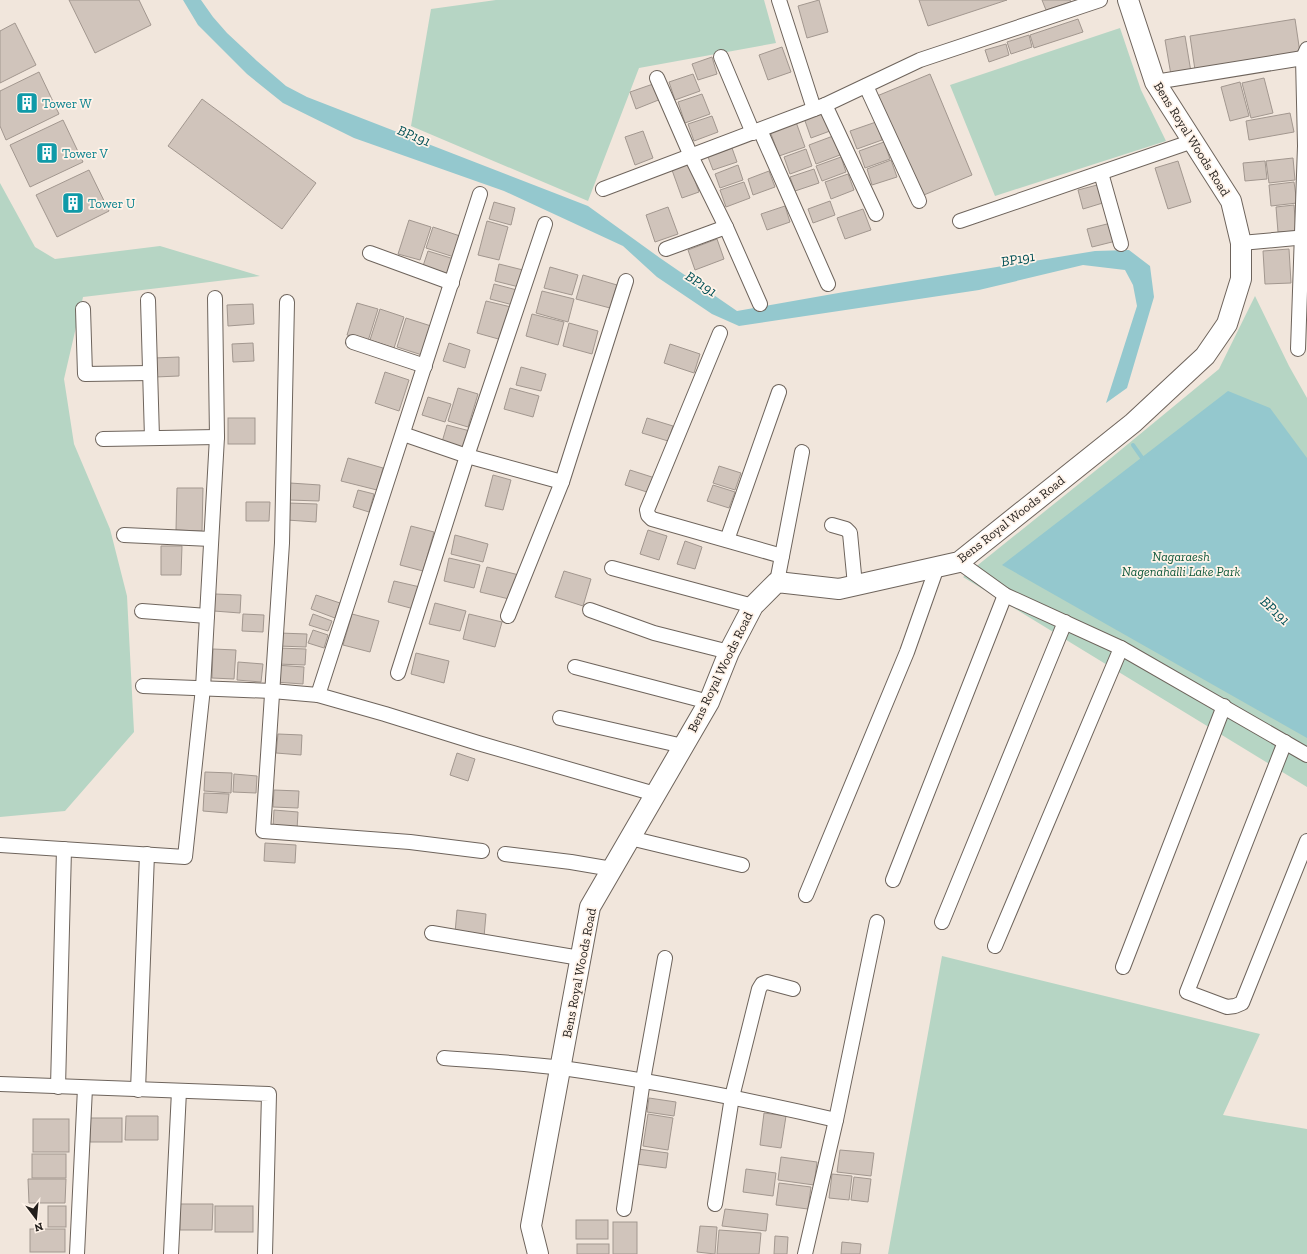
<svg xmlns="http://www.w3.org/2000/svg" width="1307" height="1254" font-family="'Zilla Slab',serif">
<rect width="100%" height="100%" fill="#f1e6dc"/>
<!-- green -->
<g fill="#b6d5c4">
<polygon points="496,0 764,0 776,43 639,68 588,201 411,126 431,9"/>
<polygon points="1120,28 1141,90 1166,141 995,196 950,85"/>
<polygon points="0,183 35,247 55,259 160,246 260,276 83,297 64,379 74,444 110,529 127,596 134,732 65,811 0,817"/>
<polygon points="1255,296 1289,366 1307,398 1307,787 963,577 1105,463 1219,369"/>
<polygon points="942,956 1260,1034 1223,1115 1307,1129 1307,1254 888,1254"/>
</g>
<!-- water -->
<g fill="#94c8ce">
<polygon points="183,0 201,0 213,17 227,33 257,61 286,86 307,97 588,206 660,258 737,311 844,292 1095,251 1129,250 1150,266 1154,297 1127,388 1106,403 1137,306 1133,285 1125,270 1083,265 979,290 739,326 712,314 657,277 623,246 504,191 354,138 283,103 247,74 198,25"/>
<polygon points="1228,391 1270,408 1307,458 1307,738 1002,565"/>
</g>
<g fill="none" stroke-linecap="round" stroke-linejoin="round">
<!-- stream -->
<polyline stroke="#94c8ce" stroke-width="4" points="1133,445 1145,462"/>
</g>
<!-- building -->
<g fill="#d0c4bb" stroke="#a2978f">
<polygon points="69,0 139,0 151,25 95,53"/>
<polygon points="819,0 828,32 807,38 798,6"/>
<polygon points="919,0 1007,0 928,26"/>
<polygon points="1042,0 1070,0 1071,2 1046,10"/>
<polygon points="1078,19 1083,32 1034,48 1030,35"/>
<polygon points="1295,19 1300,53 1195,70 1190,36"/>
<polygon points="15,23 36,65 0,83 0,31"/>
<polygon points="1029,35 1032,47 1011,54 1007,42"/>
<polygon points="1185,36 1191,72 1171,75 1165,40"/>
<polygon points="1006,44 1009,55 989,62 985,50"/>
<polygon points="782,47 791,72 768,80 759,55"/>
<polygon points="712,57 717,74 698,80 692,64"/>
<polygon points="39,72 59,114 6,140 0,126 0,91"/>
<polygon points="693,74 700,91 675,100 669,82"/>
<polygon points="930,74 972,175 919,197 877,96"/>
<polygon points="1264,78 1273,113 1251,118 1242,83"/>
<polygon points="1240,82 1249,116 1230,121 1221,87"/>
<polygon points="656,83 661,99 636,109 630,92"/>
<polygon points="702,94 710,114 685,123 678,102"/>
<polygon points="202,99 316,183 282,229 168,146"/>
<polygon points="823,111 830,131 811,138 804,118"/>
<polygon points="1290,113 1294,132 1249,140 1246,121"/>
<polygon points="712,116 718,132 694,141 688,124"/>
<polygon points="63,120 83,162 30,187 10,145"/>
<polygon points="796,122 805,147 779,156 770,131"/>
<polygon points="876,122 882,140 857,149 850,131"/>
<polygon points="643,131 653,158 635,165 625,137"/>
<polygon points="833,136 840,155 816,164 809,145"/>
<polygon points="884,142 890,159 865,168 859,151"/>
<polygon points="732,148 737,162 713,170 708,157"/>
<polygon points="806,149 812,166 790,174 784,157"/>
<polygon points="841,157 846,172 822,181 816,166"/>
<polygon points="1293,158 1295,180 1269,183 1266,161"/>
<polygon points="891,160 897,177 872,185 867,169"/>
<polygon points="1178,161 1191,202 1168,209 1155,168"/>
<polygon points="1265,161 1267,179 1245,181 1243,163"/>
<polygon points="689,164 699,192 682,198 672,170"/>
<polygon points="738,165 743,180 720,188 715,174"/>
<polygon points="814,169 819,183 795,191 790,177"/>
<polygon points="89,170 109,211 57,237 36,195"/>
<polygon points="769,171 775,187 753,195 748,179"/>
<polygon points="848,174 854,190 831,199 825,182"/>
<polygon points="744,182 750,198 726,207 720,190"/>
<polygon points="1294,182 1297,203 1271,206 1269,185"/>
<polygon points="1101,184 1106,202 1083,209 1078,190"/>
<polygon points="830,201 835,215 813,223 808,209"/>
<polygon points="494,202 515,208 511,225 489,219"/>
<polygon points="1294,205 1296,231 1278,232 1276,207"/>
<polygon points="785,206 790,222 767,230 761,214"/>
<polygon points="668,207 678,234 655,242 646,215"/>
<polygon points="863,209 871,230 845,239 837,218"/>
<polygon points="409,220 431,227 420,260 398,254"/>
<polygon points="487,221 508,227 499,260 478,255"/>
<polygon points="1111,223 1116,241 1092,247 1087,229"/>
<polygon points="433,227 460,236 454,257 426,248"/>
<polygon points="717,239 724,259 695,270 688,250"/>
<polygon points="1289,249 1291,283 1265,284 1263,251"/>
<polygon points="428,251 454,259 449,274 423,266"/>
<polygon points="499,264 523,270 519,287 495,281"/>
<polygon points="550,267 578,275 572,295 544,288"/>
<polygon points="583,275 617,285 610,308 576,299"/>
<polygon points="494,284 517,290 513,305 490,299"/>
<polygon points="542,291 574,299 568,322 536,313"/>
<polygon points="486,301 511,307 502,340 477,333"/>
<polygon points="357,303 378,309 368,341 347,335"/>
<polygon points="253,304 254,324 228,326 227,305"/>
<polygon points="380,309 404,317 394,348 370,340"/>
<polygon points="532,314 564,322 558,345 526,336"/>
<polygon points="406,318 431,326 422,355 397,347"/>
<polygon points="569,323 598,331 592,354 563,346"/>
<polygon points="253,343 254,361 233,362 232,344"/>
<polygon points="449,343 470,350 465,368 443,361"/>
<polygon points="670,344 700,354 694,373 664,363"/>
<polygon points="179,357 179,376 155,377 154,358"/>
<polygon points="521,367 546,374 541,391 516,385"/>
<polygon points="385,372 409,380 399,411 375,403"/>
<polygon points="458,388 478,394 468,427 448,421"/>
<polygon points="510,388 539,396 533,417 504,409"/>
<polygon points="428,397 451,404 445,422 422,415"/>
<rect x="228" y="418" width="27" height="26"/>
<polygon points="647,418 673,426 668,441 642,433"/>
<polygon points="447,425 470,431 466,448 442,442"/>
<polygon points="348,458 383,468 377,490 341,481"/>
<polygon points="719,466 741,473 735,490 713,483"/>
<polygon points="630,470 655,478 650,493 625,485"/>
<polygon points="493,475 511,480 503,510 485,506"/>
<polygon points="290,483 320,485 319,501 289,500"/>
<polygon points="713,485 735,492 729,508 707,501"/>
<polygon points="177,488 203,488 202,531 176,530"/>
<polygon points="358,490 374,494 369,512 353,507"/>
<polygon points="246,502 270,502 269,521 246,521"/>
<polygon points="288,503 317,504 316,522 287,520"/>
<polygon points="411,526 434,532 423,571 400,565"/>
<polygon points="648,530 667,536 659,560 640,554"/>
<polygon points="455,535 488,544 483,562 451,554"/>
<polygon points="685,541 702,547 695,569 677,564"/>
<polygon points="161,546 182,546 181,575 161,575"/>
<polygon points="449,558 480,565 474,588 444,581"/>
<polygon points="487,567 519,575 513,600 480,592"/>
<polygon points="564,571 591,579 583,606 555,597"/>
<polygon points="394,581 420,587 414,609 388,602"/>
<polygon points="215,594 241,595 240,613 214,611"/>
<polygon points="316,595 340,603 335,618 311,609"/>
<polygon points="435,603 466,611 460,631 429,624"/>
<polygon points="243,614 264,615 263,632 242,631"/>
<polygon points="313,614 332,621 328,631 309,625"/>
<polygon points="352,614 379,621 370,652 343,645"/>
<polygon points="469,614 502,622 495,647 463,639"/>
<polygon points="313,630 328,635 324,648 308,643"/>
<polygon points="279,633 307,634 306,647 278,646"/>
<polygon points="278,648 306,649 305,665 277,664"/>
<polygon points="213,649 236,650 234,679 212,678"/>
<polygon points="416,653 449,661 444,683 411,674"/>
<polygon points="238,662 263,664 261,682 237,680"/>
<polygon points="276,665 304,667 303,684 275,682"/>
<polygon points="278,734 302,735 301,755 276,753"/>
<polygon points="457,753 475,759 468,781 450,775"/>
<polygon points="205,772 232,773 231,793 204,791"/>
<polygon points="234,774 257,776 256,793 233,792"/>
<polygon points="274,790 299,791 298,808 273,807"/>
<polygon points="204,793 229,794 227,813 203,811"/>
<polygon points="274,810 298,812 297,830 273,828"/>
<polygon points="265,843 296,845 295,863 264,861"/>
<polygon points="457,910 486,914 484,937 455,933"/>
<polygon points="649,1098 676,1102 674,1116 647,1112"/>
<polygon points="764,1113 786,1116 781,1148 760,1145"/>
<polygon points="648,1114 673,1118 668,1150 643,1146"/>
<polygon points="126,1116 158,1116 158,1140 125,1140"/>
<rect x="90" y="1118" width="32" height="24"/>
<rect x="33" y="1119" width="36" height="33"/>
<polygon points="638,1149 668,1153 666,1168 636,1164"/>
<polygon points="840,1150 874,1153 871,1176 837,1172"/>
<rect x="32" y="1154" width="34" height="24"/>
<polygon points="781,1157 817,1162 814,1185 778,1180"/>
<polygon points="746,1169 776,1173 773,1196 743,1192"/>
<polygon points="832,1174 852,1176 849,1200 829,1198"/>
<polygon points="854,1177 871,1179 868,1202 851,1200"/>
<polygon points="28,1179 66,1179 65,1203 29,1203"/>
<polygon points="779,1183 811,1187 808,1209 776,1205"/>
<polygon points="180,1204 213,1204 212,1230 180,1230"/>
<rect x="48" y="1206" width="18" height="21"/>
<rect x="215" y="1206" width="38" height="26"/>
<polygon points="725,1209 768,1214 766,1231 722,1226"/>
<rect x="576" y="1220" width="32" height="19"/>
<rect x="613" y="1222" width="24" height="32"/>
<polygon points="700,1226 717,1227 715,1254 697,1252"/>
<rect x="30" y="1229" width="35" height="23"/>
<polygon points="719,1230 761,1233 759,1254 717,1254"/>
<polygon points="775,1236 788,1237 787,1254 774,1254"/>
<polygon points="842,1242 861,1244 860,1254 841,1254"/>
<rect x="577" y="1244" width="32" height="10"/>
</g>
<g fill="none" stroke-linecap="round" stroke-linejoin="round">
<!-- street casing -->
<g stroke="#6e645c" stroke-width="16">
<g id="street">
<polyline points="779,0 814,109"/>
<polyline points="721,57 753,133"/>
<polyline points="657,78 691,156 726,227 760,304"/>
<polyline points="1155,82 1303,58"/>
<polyline points="866,86 919,201"/>
<polyline points="825,105 876,214"/>
<polyline points="760,130 828,284"/>
<polyline points="1101,173 1121,244"/>
<polyline points="603,189 825,105 920,60 1100,0"/>
<polyline points="960,221 1193,141"/>
<polyline points="1241,243 1307,237"/>
<polyline points="666,249 726,227"/>
<polyline points="370,253 452,283"/>
<polyline points="148,300 152,438"/>
<polyline points="287,302 282,543 263,831 410,842 482,851"/>
<polyline points="83,309 85,374 150,373"/>
<polyline points="720,333 647,510 648,515 652,519 782,556 777,582"/>
<polyline points="353,342 425,366"/>
<polyline points="1298,349 1305,146 1303,58 1307,49"/>
<polyline points="403,434 467,456 562,482"/>
<polyline points="103,439 217,437"/>
<polyline points="832,525 846,529 850,533 855,585"/>
<polyline points="124,535 211,539"/>
<polyline points="727,540 779,392"/>
<polyline points="782,556 802,452"/>
<polyline points="959,562 1005,595 1121,648 995,946"/>
<polyline points="612,568 753,606"/>
<polyline points="590,610 654,633 729,652"/>
<polyline points="142,611 207,616"/>
<polyline points="508,616 562,482 626,281"/>
<polyline points="1121,648 1307,755"/>
<polyline points="575,667 709,702"/>
<polyline points="398,673 467,456 545,224"/>
<polyline points="143,686 272,691 318,695 385,714 478,743 655,794"/>
<polyline points="318,695 480,194"/>
<polyline points="560,718 683,746"/>
<polyline points="1285,742 1187,992 1227,1007 1235,1006 1242,1003 1307,841"/>
<polyline points="630,838 742,865"/>
<polyline points="0,845 185,857 203,688 217,437 215,298"/>
<polyline points="505,854 571,862 612,869"/>
<polyline points="893,880 1005,595"/>
<polyline points="806,895 907,652 937,567"/>
<polyline points="942,922 1065,622"/>
<polyline points="432,933 580,958"/>
<polyline points="1123,967 1224,706"/>
<path d="M 444,1058 C 483,1061 523,1063 562,1068 C 654,1081 745,1099 836,1120"/>
<polyline points="0,1084 269,1094 265,1254"/>
<polyline points="58,1087 64,849"/>
<polyline points="138,1090 147,854"/>
<polyline points="715,1204 732,1097 759,989 762,984 767,982 793,989"/>
<polyline points="624,1209 643,1080 665,958"/>
<polyline points="77,1254 85,1088"/>
<polyline points="171,1254 179,1091"/>
<polyline points="805,1254 836,1120 877,922"/>
</g>
</g>
<!-- secondary casing -->
<g stroke="#6e645c" stroke-width="22">
<polyline id="secondary" points="538,1254 531,1226 590,907 709,702 729,652 753,606 777,582 839,589 959,562 1133,423 1205,356 1227,324 1241,279 1241,243 1231,201 1155,82 1128,0"/>
</g>
<!-- street -->
<use href="#street" stroke="#fff" stroke-width="14"/>
<!-- secondary -->
<use href="#secondary" stroke="#fff" stroke-width="20"/>
</g>
<!-- icons -->
<defs>
<g id="building-square" transform="scale(1.15)"><rect x="-9" y="-9" width="18" height="18" rx="4" fill="#0f9aa8" stroke="#fff3e9"/><path d="M-4-6H4V6H1V3H-1V6H-4ZM-2.5-4.3h1.7v1.8h-1.7ZM.8-4.3h1.7v1.8H.8ZM-2.5-1h1.7V.8h-1.7ZM.8-1h1.7V.8H.8Z" fill="#fff"/></g>
</defs>
<g fill-rule="evenodd">
<use href="#building-square" x="27" y="103"/>
<use href="#building-square" x="47" y="153"/>
<use href="#building-square" x="73" y="203"/>
</g>
<g text-anchor="middle" dominant-baseline="central" stroke-width="3.5" stroke-linejoin="round" paint-order="stroke">
<!-- culture labels -->
<g font-size="13" fill="#0d838f" stroke="#fff3e9" text-anchor="start">
<text x="42" y="103">Tower W</text>
<text x="62" y="153">Tower V</text>
<text x="88" y="203">Tower U</text>
</g>
<!-- street labels -->
<g font-size="13" fill="#231f1c" stroke="#fff3e9">
<text transform="translate(1192 139) rotate(58)">Bens Royal Woods Road</text>
<text transform="translate(1011 519) rotate(-38)">Bens Royal Woods Road</text>
<text transform="translate(720 672) rotate(-64)">Bens Royal Woods Road</text>
<text transform="translate(579 973) rotate(-79)">Bens Royal Woods Road</text>
</g>
<!-- park labels -->
<g font-size="13" font-style="italic" fill="#10593c" stroke="#fff3e9">
<text x="1181" y="556">Nagaraesh<tspan x="1181" dy="15">Nagenahalli Lake Park</tspan></text>
</g>
<!-- water labels -->
<g font-size="14" font-style="italic" fill="#005056" stroke="#fff3e9">
<text transform="translate(414 136) rotate(22)">BP191</text>
<text transform="translate(1018 259) rotate(-10)">BP191</text>
<text transform="translate(701 284) rotate(33)">BP191</text>
<text transform="translate(1275 611) rotate(43)">BP191</text>
</g>
</g>
<!-- north arrow -->
<g transform="translate(36 1218) rotate(164)" stroke="#fff3e9" stroke-width="3" paint-order="stroke">
<path d="M0-3L7 15L0 10L-7 15Z" fill="#231f1c"/>
<text y="-6" font-size="11" font-weight="bold" text-anchor="middle" fill="#231f1c">N</text>
</g>
</svg>
